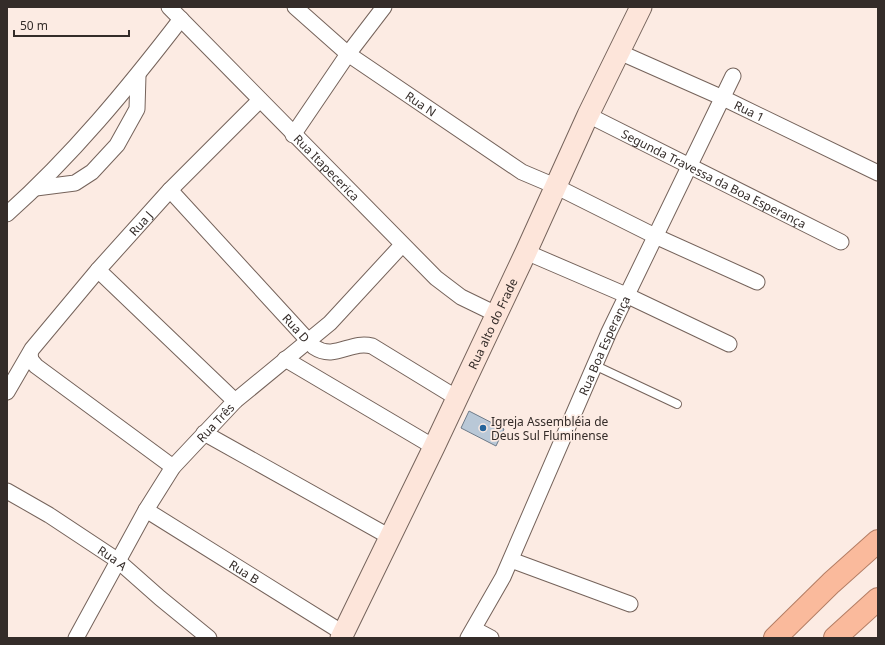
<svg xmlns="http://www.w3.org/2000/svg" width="885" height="645" font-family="'Noto Sans',sans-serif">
<rect width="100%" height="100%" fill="#fcebe3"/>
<!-- building -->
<polygon fill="#b9c8d7" stroke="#6e7b89" points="469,411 504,429 496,446 461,428"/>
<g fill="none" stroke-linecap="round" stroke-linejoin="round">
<!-- service casing -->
<g stroke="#75635b" stroke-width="10">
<polyline id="service" points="594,365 677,404"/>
</g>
<!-- minor casing -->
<g stroke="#75635b" stroke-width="17">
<g id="minor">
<path id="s1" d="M 169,7 L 436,278 L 461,297 L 496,314"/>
<path id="s2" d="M 295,7 L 348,54 L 522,172 L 555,186 L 655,236 L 757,282"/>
<path id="s3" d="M 619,52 L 723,98 L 878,173"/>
<path id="s4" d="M 588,115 L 841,242"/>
<polyline points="293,135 348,54 384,7"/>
<polyline points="36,188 75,183 92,172 117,145 137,109 138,75"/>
<path id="s5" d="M 170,190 L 314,347 C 335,361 351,340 372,346 L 457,398"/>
<path d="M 7,214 C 72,156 128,88 181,19"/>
<polyline points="526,252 626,295 729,344"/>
<polyline points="98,270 235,401"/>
<polyline points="30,354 31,360 36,366 173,467"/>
<polyline points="285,359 434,447"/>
<path id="s6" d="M 7,392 L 32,349 L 98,270 L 170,190 L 260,100"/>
<polyline points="204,433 390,537"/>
<path id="s7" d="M 7,491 L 49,515 L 117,560 L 160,598 L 209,638"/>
<path id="s8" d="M 146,510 L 343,633"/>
<polyline points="511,560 630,604"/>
<polyline points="474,629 491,638"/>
<path id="s9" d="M 76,638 L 146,510 L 173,467 L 235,401 L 330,323 L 402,245"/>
<path id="s10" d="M 468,638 L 503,577 L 609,332 L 733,76"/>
</g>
</g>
<!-- secondary casing -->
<g stroke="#75635b" stroke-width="23">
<g id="secondary">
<path id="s11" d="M 341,638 L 434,447 L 526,252 L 588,115 L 641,7"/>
</g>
</g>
<!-- trunk casing -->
<g stroke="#b37d64" stroke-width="24">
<g id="trunk">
<polyline points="775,638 831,583 878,541"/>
<polyline points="835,638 878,599"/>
</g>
</g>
<!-- service -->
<use href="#service" stroke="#fff" stroke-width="8"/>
<!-- minor -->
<use href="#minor" stroke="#fff" stroke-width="15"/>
<!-- secondary -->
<use href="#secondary" stroke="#fde5da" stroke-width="21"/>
<!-- trunk -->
<use href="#trunk" stroke="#faba9c" stroke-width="22"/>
</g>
<!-- markers -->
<circle fill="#25649a" stroke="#fcebe3" stroke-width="1.5" cx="483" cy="428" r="4"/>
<g text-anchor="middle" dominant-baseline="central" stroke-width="3.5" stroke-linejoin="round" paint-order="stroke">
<!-- street labels -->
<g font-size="12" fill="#342c29" stroke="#fcebe3">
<text stroke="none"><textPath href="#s2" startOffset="159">Rua N</textPath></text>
<text stroke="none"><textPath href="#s3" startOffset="143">Rua 1</textPath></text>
<text stroke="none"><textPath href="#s1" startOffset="225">Rua Itapecerica</textPath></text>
<text stroke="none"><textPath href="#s4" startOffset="141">Segunda Travessa da Boa Esperança</textPath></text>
<text stroke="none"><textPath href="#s6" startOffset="216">Rua J</textPath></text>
<text stroke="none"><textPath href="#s11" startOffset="349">Rua alto do Frade</textPath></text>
<text stroke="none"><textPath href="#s5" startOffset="187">Rua D</textPath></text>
<text stroke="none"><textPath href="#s10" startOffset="323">Rua Boa Esperança</textPath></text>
<text stroke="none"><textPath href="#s9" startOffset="258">Rua Três</textPath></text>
<text stroke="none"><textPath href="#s7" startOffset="125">Rua A</textPath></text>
<text stroke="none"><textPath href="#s8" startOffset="116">Rua B</textPath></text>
</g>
<!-- poi labels -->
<g font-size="12" fill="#342c29" stroke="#fcebe3" text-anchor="start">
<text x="491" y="421">Igreja Assembléia de<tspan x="491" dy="14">Deus Sul Fluminense</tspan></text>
</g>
</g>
<!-- border -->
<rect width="885" height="645" fill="none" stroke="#342c29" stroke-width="16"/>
<!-- scale -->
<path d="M14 30v6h115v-6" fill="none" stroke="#342c29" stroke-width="2"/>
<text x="20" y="30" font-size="12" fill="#342c29" stroke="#fcebe3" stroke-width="3" paint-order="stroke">50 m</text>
</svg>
